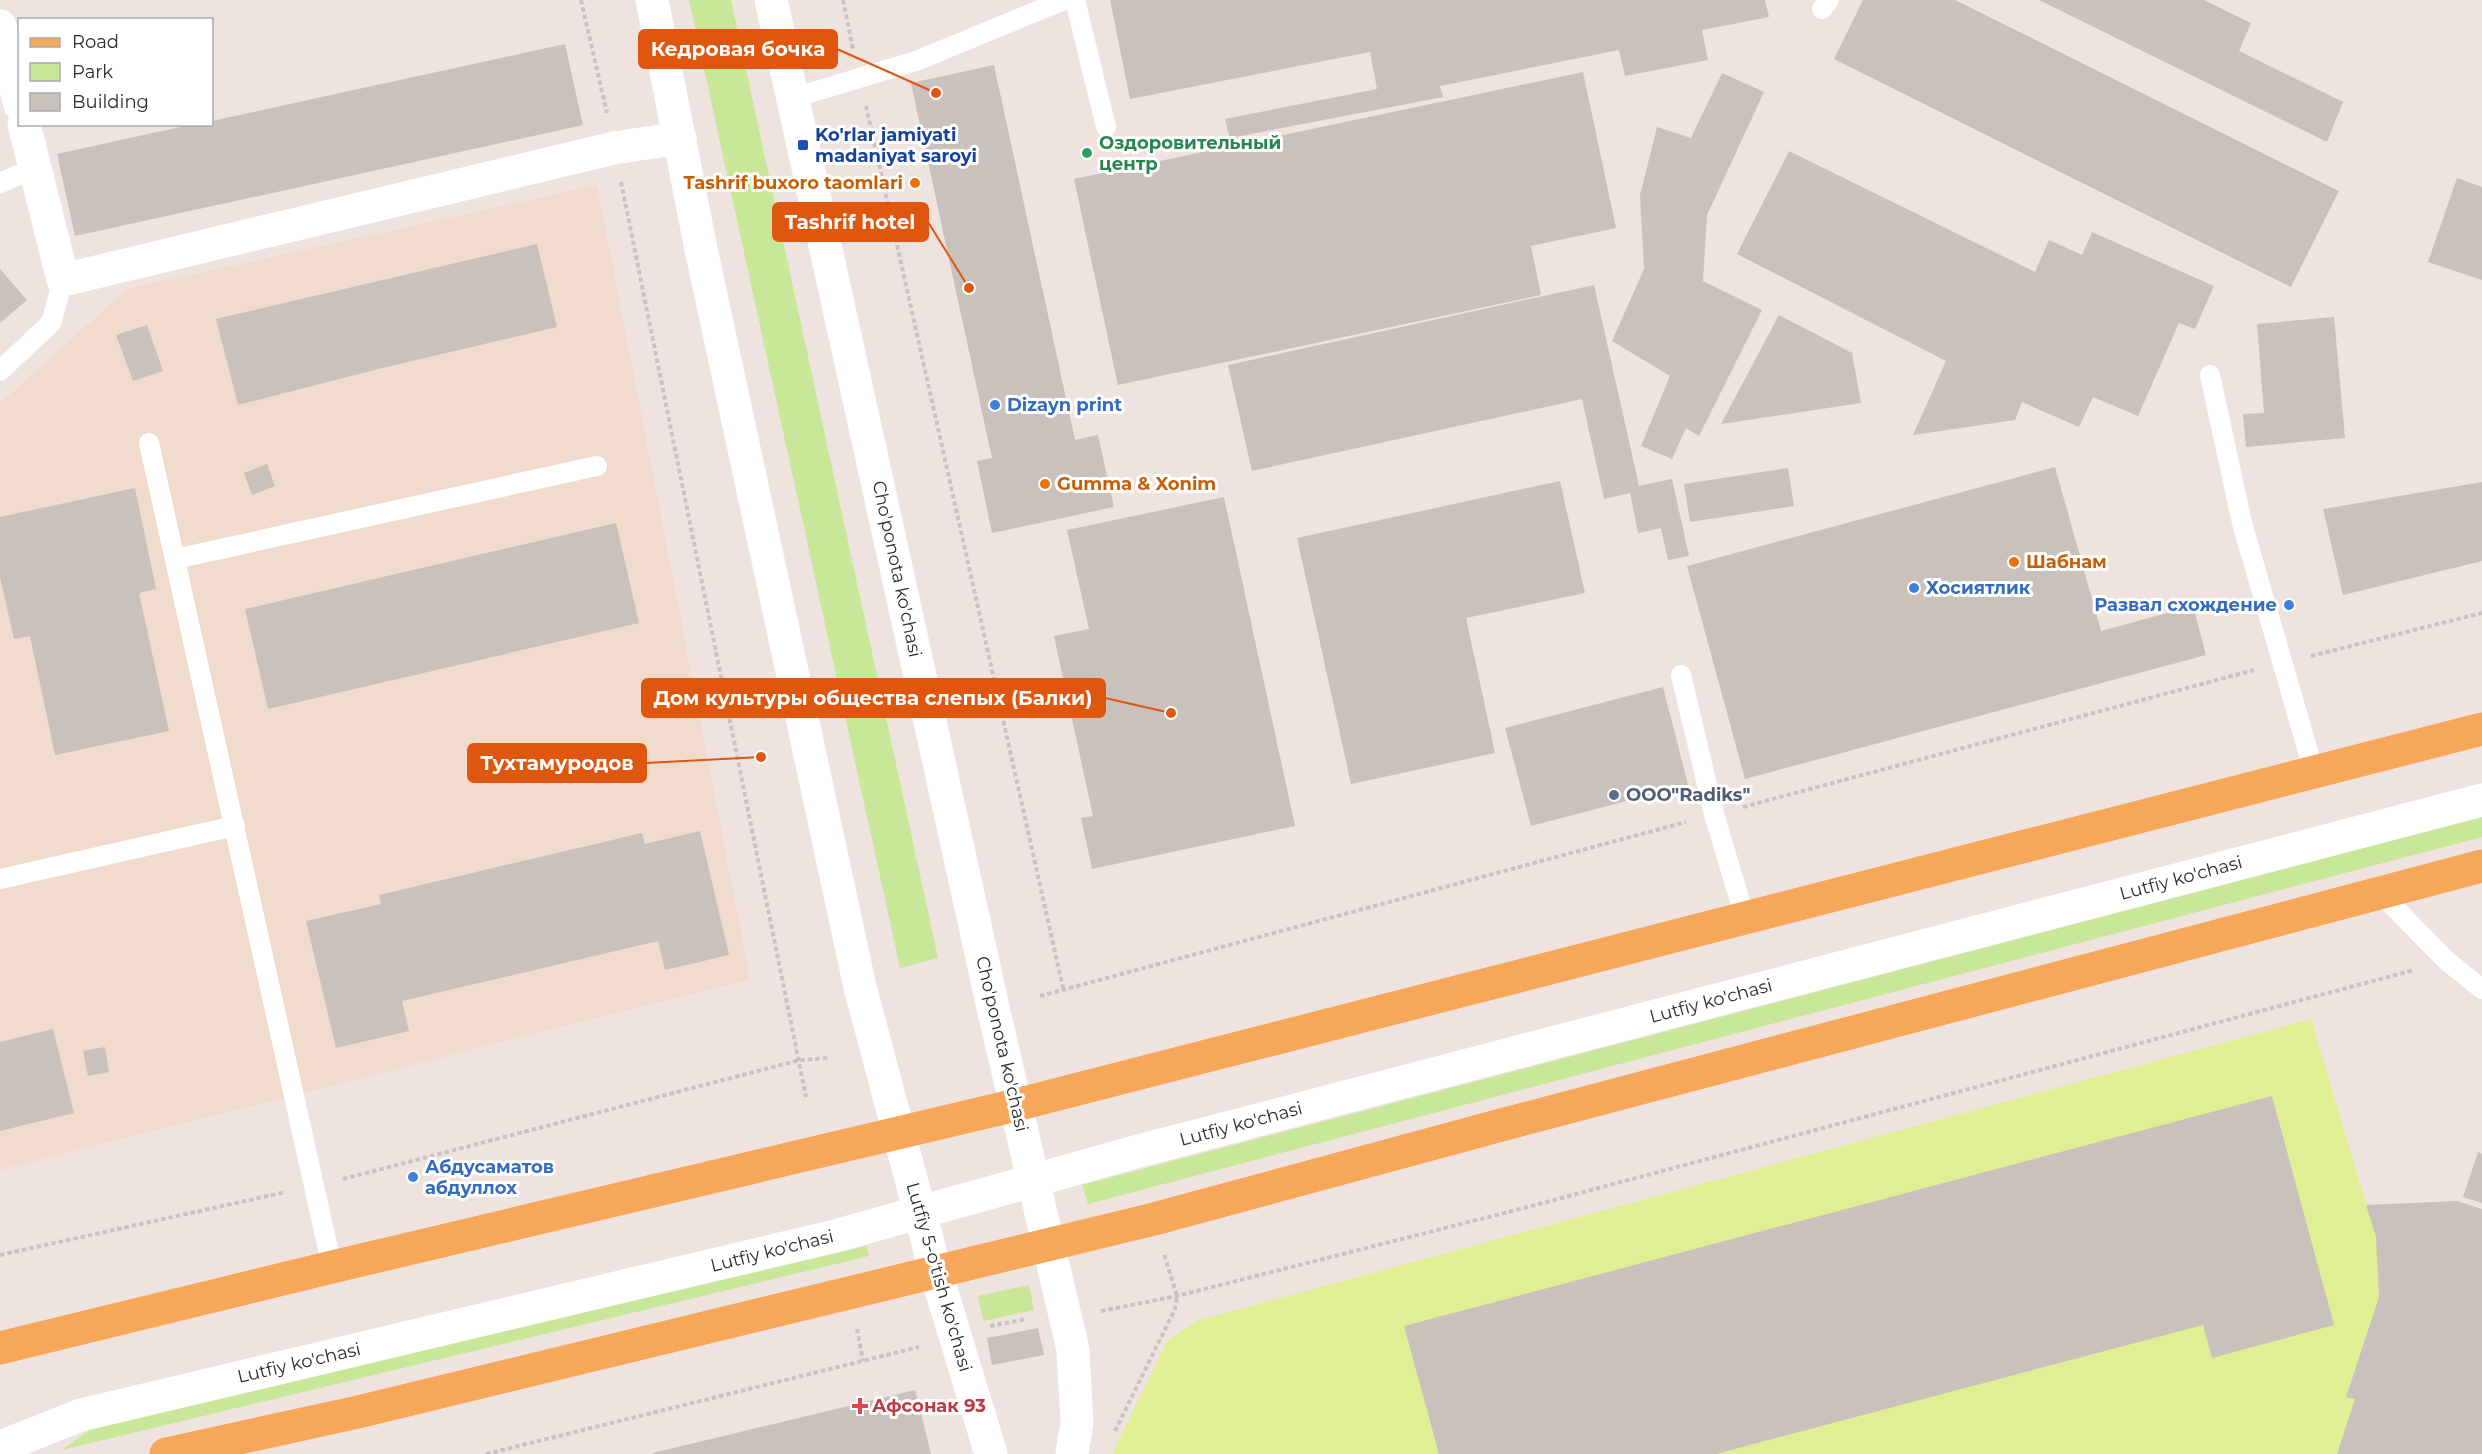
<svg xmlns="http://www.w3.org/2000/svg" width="2482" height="1454" font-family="Montserrat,sans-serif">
<rect width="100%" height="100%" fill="#eee3de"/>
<!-- education -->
<polygon fill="#f0dbcd" points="597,185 750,979 0,1170 0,403 127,289"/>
<!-- green -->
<g fill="#c9e798">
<polygon points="689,0 731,0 938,958 900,968"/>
<polygon points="2482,817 2482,837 1088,1204 1082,1185"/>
<polygon points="867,1246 869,1256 62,1450 92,1428"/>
<polygon points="1029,1285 1034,1310 983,1321 978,1296"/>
</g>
<!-- pitch -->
<polygon fill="#e1ef94" points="2311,1019 2376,1237 2379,1297 2346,1396 2355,1399 2337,1454 1112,1454 1168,1340 1199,1320"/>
<!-- building -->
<g fill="#c9c1bc">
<polygon points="1110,0 1765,0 1769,17 1702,30 1708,60 1625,76 1619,50 1440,86 1443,97 1230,138 1225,119 1377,89 1370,52 1130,99"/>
<polygon points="1863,0 1955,0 2339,191 2291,287 1834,59"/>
<polygon points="2039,0 2204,0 2251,23 2239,51 2343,102 2327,142"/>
<polygon points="565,44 583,125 75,236 57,154 194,124 212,124 212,121"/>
<polygon points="994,65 1075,440 1098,435 1114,507 992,533 977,461 992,458 911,83"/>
<polygon points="1583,72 1616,228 1531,246 1541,295 1118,385 1074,179"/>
<polygon points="1722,73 1764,92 1707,215 1703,281 1762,310 1699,436 1686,428 1672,459 1641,446 1670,376 1612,341 1644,269 1640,195 1657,127 1691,138"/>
<polygon points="1789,151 2035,272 2049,240 2082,255 2092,232 2214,286 2195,329 2179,323 2138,416 2093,397 2079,427 2022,402 2015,420 1913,435 1946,361 1737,254"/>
<polygon points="2457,178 2482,187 2482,280 2428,262"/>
<polygon points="537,244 557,327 378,369 238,405 216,319"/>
<polygon points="0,269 27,300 0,323"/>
<polygon points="1594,285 1639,486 1672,479 1689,556 1668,560 1661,528 1638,533 1630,493 1604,499 1582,399 1252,471 1228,365"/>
<polygon points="1779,315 1852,353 1861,403 1721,424"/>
<polygon points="2334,317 2345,438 2246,447 2243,414 2264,413 2257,324"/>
<polygon points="147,325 163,371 133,381 116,335"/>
<polygon points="267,464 275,486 252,495 244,473"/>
<polygon points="2055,467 2101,631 2193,606 2206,655 1745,779 1687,566"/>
<polygon points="1788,468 1794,506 1690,522 1684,484"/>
<polygon points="1560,481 1585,593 1466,618 1495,753 1351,784 1297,538"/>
<polygon points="2482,482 2482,561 2343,595 2323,509"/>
<polygon points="135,488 156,589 139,593 169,731 55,755 30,636 14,639 0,577 0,517"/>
<polygon points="1224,497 1295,826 1092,869 1081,818 1093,816 1054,636 1089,629 1067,530"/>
<polygon points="616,523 639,623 268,709 245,609"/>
<polygon points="1663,687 1688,785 1531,826 1505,728"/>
<polygon points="700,831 729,955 665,970 658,941 402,1001 409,1031 336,1048 306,921 381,904 379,895 642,833 645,844"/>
<polygon points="53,1029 74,1113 0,1131 0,1042"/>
<polygon points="105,1047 109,1072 88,1076 83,1051"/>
<polygon points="2272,1096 2334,1325 2212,1358 2203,1325 1716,1454 1439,1454 1404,1326"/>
<polygon points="2478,1152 2482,1154 2482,1203 2463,1197"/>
<polygon points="2457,1201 2482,1209 2482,1454 2337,1454 2355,1399 2346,1397 2379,1297 2376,1237 2366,1205"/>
<polygon points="1038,1328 1044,1355 992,1365 987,1338"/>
<polygon points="915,1390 931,1454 653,1454 653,1453"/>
</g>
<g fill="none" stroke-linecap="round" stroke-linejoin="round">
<!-- path -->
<g stroke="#c4c4c4" stroke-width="4" stroke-dasharray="4.5 3" stroke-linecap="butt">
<polyline points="581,0 607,113"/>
<polyline points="843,0 853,49"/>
<polyline points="866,106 1063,988"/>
<polyline points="621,182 806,1097"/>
<polyline points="2311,656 2482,613"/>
<polyline points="1743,807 2254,670"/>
<polyline points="1040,996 1686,822"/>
<polyline points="343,1179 800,1060 828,1058"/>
<polyline points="0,1255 286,1192"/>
<polyline points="1101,1311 1177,1296 1524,1208 2414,970"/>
<polyline points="990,1326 1027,1319"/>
<polyline points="857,1329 863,1361"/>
<polyline points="1115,1431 1175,1309 1177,1296 1164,1254"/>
<polyline points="486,1454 919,1347"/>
</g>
<!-- service -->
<g stroke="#fff" stroke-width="20">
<polyline points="1075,0 1106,127"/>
<polyline points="1822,9 1829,0"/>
<polyline points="793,98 916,61 1064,0"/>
<polyline points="0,183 35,168"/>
<polyline points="0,371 51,323 63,280"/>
<polyline points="2210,375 2242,523 2314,772"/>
<polyline points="149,443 332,1267"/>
<polyline points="175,559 597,466"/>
<polyline points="1681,675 1714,814 1745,918"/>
<polyline points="0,879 235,826"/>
<polyline points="2379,892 2447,961 2482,989"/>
</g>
<!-- minor -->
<g stroke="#fff" stroke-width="33">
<polyline points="0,26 20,105"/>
<polyline points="24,124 63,280 614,148 680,138"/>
</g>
<!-- tertiary -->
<g stroke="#fff" stroke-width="33">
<polyline points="1048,1243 1073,1350 1077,1423 1072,1454"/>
<polyline points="936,1273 991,1454"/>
</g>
<!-- secondary -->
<g stroke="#fff" stroke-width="33">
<polyline points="652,0 701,249 860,987 936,1273"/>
<polyline points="771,0 994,1012 1048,1243"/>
<polyline points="0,1447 81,1415 835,1236 1135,1152 2482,800"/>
</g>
<!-- primary -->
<g stroke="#f7a75a" stroke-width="33">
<polyline points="0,1348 332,1267 1016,1105 2482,729"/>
<polyline points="166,1454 358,1412 1154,1219 1505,1124 2482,866"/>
</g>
</g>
<!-- markers -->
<rect fill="#1a4fb4" stroke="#fff" stroke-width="2" x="797" y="139" width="12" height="12" rx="3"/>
<circle fill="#2e9e5b" stroke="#fff" stroke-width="2" cx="1087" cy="153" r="6"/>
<g fill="#e8710a" stroke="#fff" stroke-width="2">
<circle cx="915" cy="183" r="6"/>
<circle cx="1045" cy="484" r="6"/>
<circle cx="2014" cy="562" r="6"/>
</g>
<g fill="#3f7fe0" stroke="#fff" stroke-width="2">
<circle cx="995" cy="405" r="6"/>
<circle cx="1914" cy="588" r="6"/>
<circle cx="2289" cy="605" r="6"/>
<circle cx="413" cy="1177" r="6"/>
</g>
<circle fill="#5c6f8a" stroke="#fff" stroke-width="2" cx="1614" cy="795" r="6"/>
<path fill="#e0444e" stroke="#fff" stroke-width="2" d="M857 1397h6v6h6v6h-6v6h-6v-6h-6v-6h6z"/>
<g text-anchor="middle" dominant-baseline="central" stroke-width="6" stroke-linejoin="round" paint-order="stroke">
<!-- transit labels -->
<g font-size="18" font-weight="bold" fill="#164399" stroke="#fff" text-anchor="start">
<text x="815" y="135">Ko'rlar jamiyati<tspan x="815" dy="21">madaniyat saroyi</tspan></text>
</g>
<!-- leisure labels -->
<g font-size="18" font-weight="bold" fill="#27864d" stroke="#fff" text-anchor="start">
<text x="1099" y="143">Оздоровительный<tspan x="1099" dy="21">центр</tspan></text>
</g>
<!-- food labels -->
<g font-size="18" font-weight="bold" fill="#c56008" stroke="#fff" text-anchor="start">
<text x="903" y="183" text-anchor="end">Tashrif buxoro taomlari</text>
<text x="1057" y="484">Gumma &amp; Xonim</text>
<text x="2026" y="562">Шабнам</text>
</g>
<!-- shop labels -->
<g font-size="18" font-weight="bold" fill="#366cbe" stroke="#fff" text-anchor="start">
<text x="1007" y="405">Dizayn print</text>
<text x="1926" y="588">Хосиятлик</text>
<text x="2277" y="605" text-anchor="end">Развал схождение</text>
<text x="425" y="1167">Абдусаматов<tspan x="425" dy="21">абдуллох</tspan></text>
</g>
<!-- street labels -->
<g font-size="18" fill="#2c2c2c" stroke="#fff">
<text transform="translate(897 569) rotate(78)">Cho'ponota ko'chasi</text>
<text transform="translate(2181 878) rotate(-15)">Lutfiy ko'chasi</text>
<text transform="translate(1711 1001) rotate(-15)">Lutfiy ko'chasi</text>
<text transform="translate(1002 1044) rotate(77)">Cho'ponota ko'chasi</text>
<text transform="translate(1241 1124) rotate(-15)">Lutfiy ko'chasi</text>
<text transform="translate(772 1251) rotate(-14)">Lutfiy ko'chasi</text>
<text transform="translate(939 1277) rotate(74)">Lutfiy 5-o'tish ko'chasi</text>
<text transform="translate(299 1363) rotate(-13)">Lutfiy ko'chasi</text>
</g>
<!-- service labels -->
<g font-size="18" font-weight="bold" fill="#4e5e75" stroke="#fff" text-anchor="start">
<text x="1626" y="795">OOO"Radiks"</text>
</g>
<!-- health labels -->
<g font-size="18" font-weight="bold" fill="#be3a42" stroke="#fff" text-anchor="start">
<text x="872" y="1406">Афсонак 93</text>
</g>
</g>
<!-- callouts -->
<path fill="none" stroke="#df570e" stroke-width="2" d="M936 93L837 49M969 288L928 222M1171 713L1105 698M761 757L646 763"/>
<g fill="#df570e" stroke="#fff" stroke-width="2">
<circle cx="936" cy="93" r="6"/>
<circle cx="969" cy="288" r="6"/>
<circle cx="1171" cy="713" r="6"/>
<circle cx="761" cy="757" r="6"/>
</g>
<g fill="#df570e" stroke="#df570e" stroke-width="2">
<rect x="639" y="30" width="198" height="38" rx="6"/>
<rect x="773" y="203" width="155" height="38" rx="6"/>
<rect x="642" y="679" width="463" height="38" rx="6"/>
<rect x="468" y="744" width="178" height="38" rx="6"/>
</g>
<g font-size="20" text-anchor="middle" font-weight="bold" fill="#fff">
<text x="738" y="56">Кедровая бочка</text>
<text x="850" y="229">Tashrif hotel</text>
<text x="873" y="705">Дом культуры общества слепых (Балки)</text>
<text x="557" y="770">Тухтамуродов</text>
</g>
<!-- legend -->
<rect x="18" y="18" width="195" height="108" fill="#ffffff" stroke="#ababab" stroke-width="1.5"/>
<rect x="30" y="38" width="30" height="9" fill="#f7a75a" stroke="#ababab" stroke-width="1.5"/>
<text x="72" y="48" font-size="18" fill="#2c2c2c">Road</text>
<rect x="30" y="63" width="30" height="18" fill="#c9e798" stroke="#ababab" stroke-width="1.5"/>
<text x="72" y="78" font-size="18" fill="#2c2c2c">Park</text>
<rect x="30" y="93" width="30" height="18" fill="#c9c1bc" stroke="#ababab" stroke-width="1.5"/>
<text x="72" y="108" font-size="18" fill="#2c2c2c">Building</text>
</svg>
